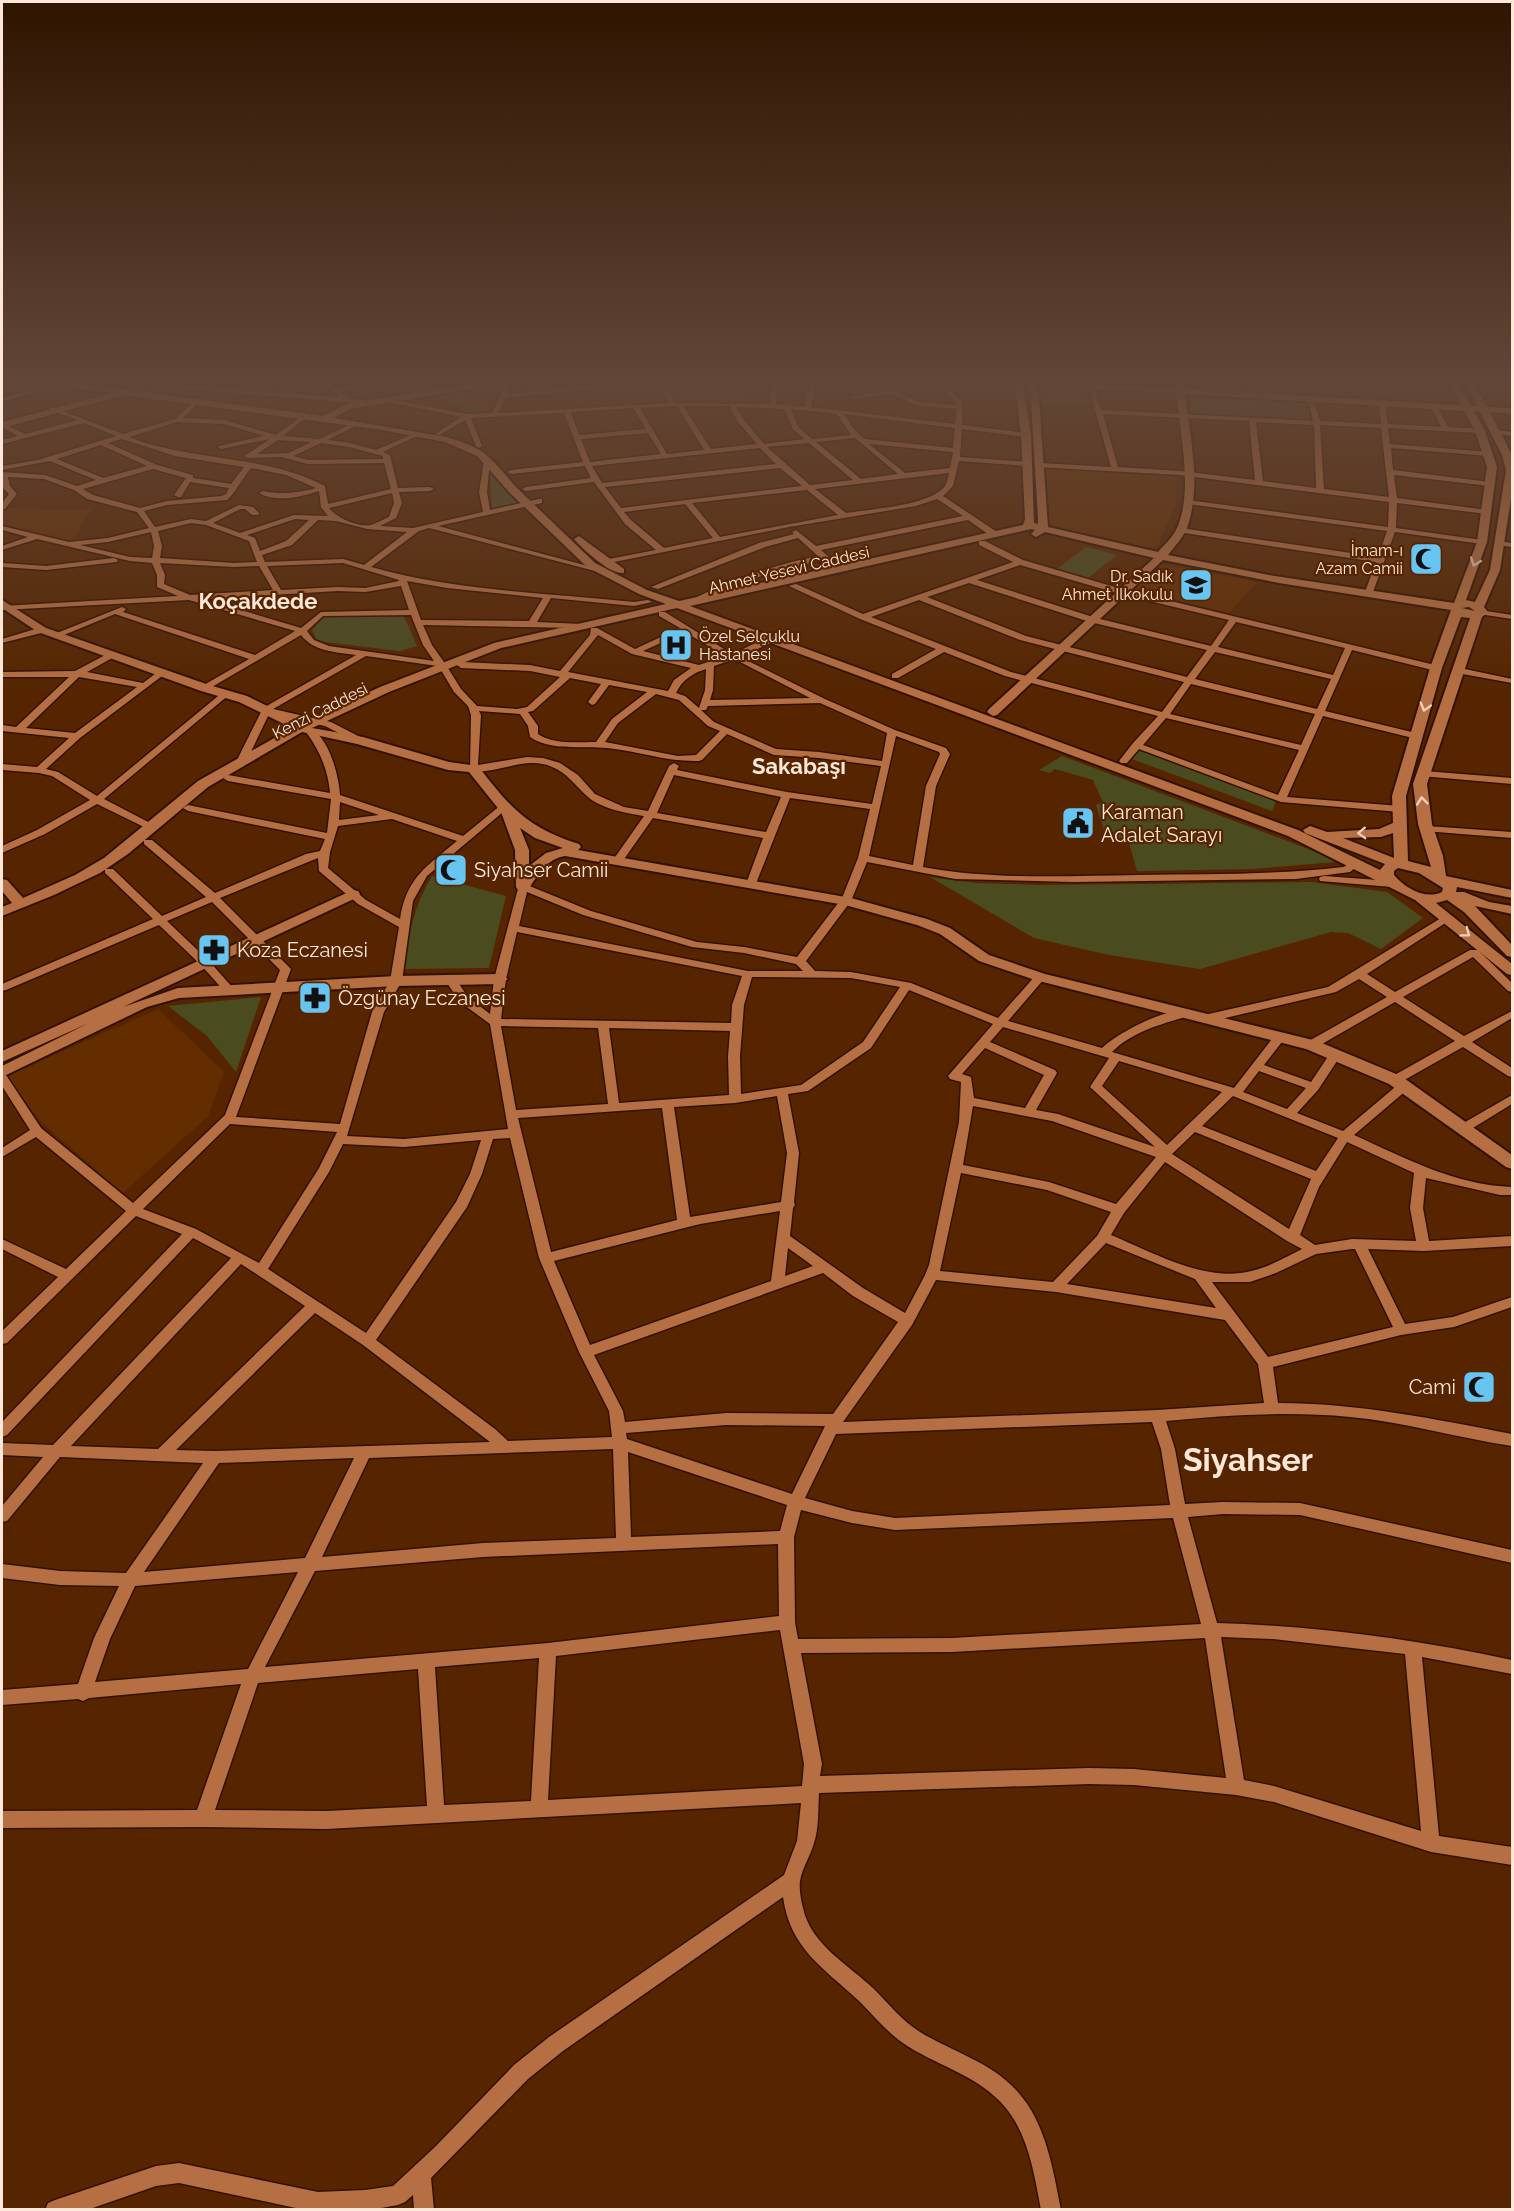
<svg xmlns="http://www.w3.org/2000/svg" width="1514" height="2211" font-family="Raleway,sans-serif">
<rect width="100%" height="100%" fill="#562500"/>
<!-- built -->
<g fill="#642d00">
<polygon points="1042,467 1178,475 1176,504 1157,547 1144,549 1071,532 1045,522"/>
<polygon points="3,508 46,509 91,509 74,539 67,540 2,524"/>
<polygon points="1162,564 1257,582 1229,613 1134,589"/>
<polygon points="158,1009 224,1072 208,1116 123,1193 40,1121 7,1076"/>
</g>
<!-- green -->
<g fill="#4a4c20">
<polygon points="701,385 746,385 747,401 679,400 671,390"/>
<polygon points="479,387 485,390 470,397 468,404 489,406 486,410 457,413 462,405 431,397 444,392"/>
<polygon points="1058,390 1084,392 1089,404 1038,403 1038,393"/>
<polygon points="1190,395 1308,403 1310,421 1191,414"/>
<polygon points="493,472 518,503 492,508 490,473"/>
<polygon points="1086,547 1117,555 1088,578 1057,569"/>
<polygon points="403,614 417,646 400,651 325,642 316,639 312,630 325,616"/>
<polygon points="1140,748 1276,800 1272,811 1132,759"/>
<polygon points="1062,756 1319,853 1335,862 1254,869 1137,871 1128,839 1106,836 1096,805 1103,802 1093,780 1055,769 1050,773 1039,770"/>
<path d="M 432,876 L 506,896 L 489,968 L 405,969 C 407,937 415,903 432,876 Z"/>
<polygon points="930,877 975,883 1038,885 1311,882 1387,892 1423,918 1381,949 1348,933 1331,932 1200,969 1109,955 1034,938"/>
<polygon points="261,997 236,1072 207,1036 168,1006"/>
</g>
<g fill="none" stroke-linecap="round" stroke-linejoin="round">
<!-- street casing -->
<g stroke="#310" stroke-width="3">
<g id="street">
<polygon points="53,385 62,385 2,402 2,398"/>
<polygon points="155,385 179,385 340,397 326,385 333,385 337,389 360,385 372,385 341,392 349,398 368,401 368,403 366,404 158,387"/>
<polygon points="416,385 424,385 421,387"/>
<path d="M 505,385 L 511,385 L 508,394 L 594,385 L 613,385 L 610,387 L 506,398 L 498,413 L 669,403 L 660,385 L 690,385 L 687,387 L 668,389 L 675,403 L 770,404 L 771,385 L 777,385 L 776,404 L 804,407 L 810,385 L 816,385 L 811,407 L 955,424 L 957,409 L 919,406 L 891,394 L 853,399 L 850,397 L 892,390 L 920,402 L 956,405 L 956,402 L 937,385 L 944,385 L 962,401 L 962,425 L 1026,433 L 1029,435 L 1026,437 L 962,429 L 960,457 L 1028,462 L 1032,464 L 1028,466 L 959,461 L 953,486 L 943,496 L 997,532 L 997,536 L 991,536 L 968,520 L 821,550 L 840,567 L 840,571 L 834,571 L 822,560 L 761,576 L 696,603 L 692,601 L 693,599 C 733,579 774,565 818,556 L 798,538 L 765,547 L 658,589 L 651,587 L 759,543 L 794,534 L 792,532 L 796,530 L 816,546 L 963,516 L 937,499 L 916,506 L 789,527 L 604,564 L 604,560 L 656,550 L 625,524 L 594,482 L 526,491 L 522,489 L 526,487 L 591,478 L 585,466 L 511,474 L 507,472 L 511,470 L 583,462 L 564,413 L 471,418 L 482,446 L 479,448 L 476,446 L 465,420 L 440,435 L 435,434 L 461,417 L 379,400 L 382,398 L 467,414 L 492,413 ZM 677,406 L 704,450 L 667,454 L 640,408 ZM 683,406 L 729,406 L 738,422 L 757,444 L 711,449 ZM 736,407 L 784,409 L 793,429 L 804,439 L 764,444 L 744,420 ZM 633,408 L 646,429 L 579,435 L 571,412 ZM 791,409 L 837,414 L 851,435 L 812,439 L 799,428 ZM 844,414 L 955,428 L 953,448 L 864,439 L 853,428 ZM 648,433 L 661,454 L 590,462 L 581,439 ZM 855,438 L 898,474 L 861,479 L 816,442 ZM 809,443 L 853,480 L 810,485 L 767,447 ZM 869,444 L 953,452 L 950,468 L 905,473 ZM 760,448 L 776,464 L 602,483 L 592,466 ZM 780,468 L 802,486 L 621,508 L 605,487 ZM 949,473 C 948,477 947,483 945,486 C 930,506 870,509 846,513 L 815,489 ZM 807,490 L 838,515 L 720,537 L 692,503 ZM 685,504 L 713,538 L 664,548 L 631,520 L 624,512 Z"/>
<path d="M 1088,385 L 1094,385 L 1101,410 L 1313,421 L 1308,400 L 1311,398 L 1314,400 L 1320,421 L 1381,424 L 1379,403 L 1382,401 L 1385,403 L 1388,424 L 1441,427 L 1431,406 L 1436,405 L 1448,427 L 1480,429 L 1483,431 L 1480,433 L 1388,428 L 1390,444 L 1489,452 L 1493,454 L 1489,456 L 1391,448 L 1393,470 L 1490,482 L 1494,484 L 1490,486 L 1394,475 L 1397,498 L 1487,510 L 1491,512 L 1487,514 L 1397,503 L 1396,528 L 1482,540 L 1486,542 L 1482,544 L 1395,532 L 1373,592 L 1369,594 L 1365,592 L 1376,562 L 1178,532 L 1178,528 L 1181,528 L 1378,557 L 1387,531 L 1188,504 L 1184,502 L 1188,500 L 1388,527 L 1389,502 L 1180,475 L 1036,467 L 1035,465 L 1039,463 L 1111,467 ZM 1103,414 L 1249,421 L 1255,480 L 1180,471 L 1118,467 ZM 1256,422 L 1314,425 L 1316,488 L 1263,481 ZM 1320,425 L 1381,428 L 1389,497 L 1324,489 Z"/>
<polygon points="1480,385 1512,385 1512,388 1483,387"/>
<path d="M 196,400 L 199,402 L 183,418 L 224,420 L 276,435 L 306,413 L 309,415 L 308,416 L 283,436 L 319,439 L 355,422 L 359,422 L 359,424 L 328,440 L 350,443 L 376,450 L 415,433 L 419,433 L 419,435 L 383,452 L 390,455 L 398,488 L 430,487 L 434,489 L 430,491 L 399,492 L 402,503 L 396,518 L 380,526 L 413,528 L 483,512 L 479,492 L 484,461 L 490,460 L 487,492 L 490,510 L 539,499 L 542,499 L 542,503 L 438,526 L 603,570 L 599,572 L 429,528 L 419,531 L 371,567 C 456,591 547,593 634,602 L 648,600 L 652,602 L 634,606 L 551,598 L 537,622 L 582,624 L 582,628 L 579,628 L 423,625 L 432,645 L 446,665 L 445,667 L 366,656 L 273,709 L 331,722 L 362,738 L 362,742 L 356,742 L 325,726 L 269,714 L 246,762 L 244,764 L 238,764 L 236,762 L 263,708 L 356,655 C 336,652 314,652 301,635 L 205,691 L 201,688 L 202,686 L 249,659 L 115,614 L 59,637 L 52,635 L 122,607 L 126,609 L 123,612 L 255,655 L 295,631 L 189,600 L 2,610 L 2,606 L 178,596 L 157,587 L 157,575 L 152,563 L 130,561 L 37,539 L 2,550 L 2,546 L 28,537 L 2,530 L 2,526 L 69,542 L 108,538 L 149,528 L 137,512 L 87,499 L 74,490 L 44,479 L 8,477 L 10,486 L 17,494 L 5,509 L 2,509 L 2,503 L 9,494 L 2,487 L 2,472 L 45,475 L 77,486 L 96,480 L 50,461 L 2,470 L 2,466 L 38,460 L 116,436 L 84,423 L 2,444 L 2,440 L 18,436 L 2,427 L 2,423 L 25,434 L 78,420 L 50,410 L 49,409 L 52,407 L 123,434 L 175,419 ZM 177,422 L 224,424 L 264,436 L 219,446 L 218,447 L 221,449 L 270,439 L 246,455 L 244,456 L 248,458 L 281,457 L 308,464 L 384,463 L 391,489 L 328,504 L 325,486 C 265,454 192,462 129,437 ZM 122,439 L 175,456 L 244,467 L 231,484 L 193,478 L 193,475 L 157,465 L 108,443 ZM 278,440 L 311,442 L 289,453 L 257,454 ZM 321,443 L 349,447 L 383,456 L 383,459 L 308,460 L 293,456 ZM 101,445 L 147,466 L 103,478 L 57,459 ZM 251,468 L 286,475 L 316,488 C 298,493 281,495 263,491 L 259,493 C 277,503 300,497 319,491 L 321,507 L 328,516 L 294,515 L 240,533 L 213,523 L 240,509 L 245,509 L 252,515 L 258,515 L 259,513 L 253,507 L 239,505 L 206,521 L 191,519 L 155,527 L 144,511 L 167,505 L 227,500 C 233,496 245,475 251,468 ZM 153,469 L 186,478 L 174,495 L 178,497 L 181,497 L 190,482 L 229,488 L 226,494 L 222,496 L 167,501 L 140,508 L 93,495 L 83,489 ZM 392,493 L 394,503 L 389,517 C 383,519 376,524 370,525 C 357,527 337,518 329,508 ZM 295,519 L 309,520 L 286,541 L 260,551 L 255,538 L 247,535 ZM 318,520 L 336,521 L 367,529 L 407,532 L 364,565 L 343,559 L 265,562 L 262,555 L 292,545 ZM 191,523 L 206,525 L 249,541 L 257,562 L 234,563 L 160,558 L 162,546 L 158,531 ZM 151,532 L 154,546 L 152,558 L 130,557 L 80,545 L 108,542 ZM 160,563 L 234,567 L 259,566 L 273,590 L 190,595 L 164,584 L 165,575 ZM 343,563 L 399,580 L 399,581 L 365,588 L 338,587 L 281,590 L 267,566 ZM 407,581 L 447,588 L 543,598 L 529,621 L 421,620 ZM 401,586 L 409,610 L 321,612 L 301,628 L 204,599 L 338,591 L 365,592 ZM 411,615 L 423,645 L 434,661 L 329,646 L 314,640 L 307,631 L 323,616 Z"/>
<polygon points="1495,430 1512,432 1512,436 1493,433 1492,432"/>
<path d="M 979,541 L 985,541 L 1023,560 L 1125,590 L 1439,666 L 1440,668 L 1436,671 L 1352,650 L 1325,711 L 1420,734 L 1422,736 L 1417,739 L 1323,716 L 1287,797 L 1400,806 L 1405,809 L 1400,812 L 1281,802 L 1139,749 L 1127,763 L 1121,763 L 1119,761 L 1133,743 L 1158,716 L 1005,676 L 944,652 L 898,678 L 892,678 L 892,674 L 936,649 L 860,619 L 789,586 L 796,584 L 863,614 L 1013,562 L 979,545 ZM 1020,565 L 1120,594 L 1229,620 L 1211,646 L 1096,618 L 977,580 ZM 969,583 L 1090,622 L 1207,650 L 1187,677 L 1026,636 L 927,597 ZM 919,600 L 1020,640 L 1184,682 L 1162,712 L 1011,672 L 871,617 ZM 1236,622 L 1345,648 L 1333,675 L 1218,647 ZM 1215,652 L 1331,679 L 1317,709 L 1195,679 ZM 1191,684 L 1315,714 L 1301,745 L 1170,714 ZM 1166,718 L 1299,750 L 1278,795 L 1143,745 Z"/>
<polygon points="1497,541 1512,543 1512,547 1497,545"/>
<polygon points="114,558 118,560 117,562 46,570 2,567 2,563 46,566"/>
<polygon points="1479,610 1512,615 1512,619 1479,614"/>
<path d="M 659,612 L 665,612 L 732,654 L 769,637 L 775,637 L 775,641 L 740,657 L 825,699 L 895,730 L 946,748 L 950,754 L 936,786 L 923,867 C 991,880 1067,876 1137,875 C 1206,874 1275,875 1343,867 L 1346,866 L 1346,858 L 1350,857 L 1355,860 L 1356,867 L 1350,872 L 1296,879 L 1073,882 L 955,879 L 867,862 L 851,901 L 806,961 L 815,971 L 851,972 L 911,983 L 998,1018 L 1036,975 L 1044,975 L 1046,977 L 1044,979 L 1008,1021 L 1102,1048 C 1116,1034 1165,1008 1185,1011 L 1187,1014 L 1185,1017 C 1159,1025 1132,1032 1112,1052 L 1234,1088 L 1275,1035 L 1279,1034 L 1285,1038 L 1264,1065 L 1311,1082 L 1331,1052 L 1339,1052 L 1341,1055 L 1318,1090 L 1297,1113 L 1343,1131 L 1400,1083 L 1408,1083 L 1410,1086 L 1408,1089 L 1354,1135 C 1405,1158 1455,1185 1512,1187 L 1512,1195 L 1500,1195 L 1426,1178 L 1423,1208 L 1429,1241 L 1512,1236 L 1512,1246 L 1424,1251 L 1368,1249 L 1405,1324 L 1453,1317 L 1512,1297 L 1512,1307 L 1454,1327 L 1401,1335 L 1273,1367 L 1278,1403 C 1358,1403 1434,1419 1512,1434 L 1512,1446 C 1458,1438 1405,1422 1350,1417 C 1288,1411 1227,1415 1166,1421 L 1175,1449 L 1185,1504 L 1223,1502 L 1300,1503 L 1512,1550 L 1512,1563 L 1300,1515 L 1223,1514 L 1188,1517 L 1217,1623 C 1317,1626 1415,1639 1512,1660 L 1512,1674 L 1422,1657 L 1439,1836 L 1512,1847 L 1512,1865 L 1431,1852 L 1274,1802 L 1236,1795 L 1134,1785 L 1089,1784 L 819,1793 C 818,1809 819,1828 814,1843 C 811,1855 802,1868 800,1881 C 799,1890 801,1900 803,1908 C 811,1945 849,1965 874,1989 C 889,2004 902,2021 920,2032 C 953,2052 991,2062 1017,2091 C 1046,2123 1053,2169 1061,2210 L 1041,2210 C 1034,2174 1029,2136 1005,2107 C 980,2077 941,2067 909,2047 C 889,2035 875,2017 859,2001 C 824,1968 790,1949 783,1897 L 563,2051 L 528,2079 L 431,2178 L 434,2210 L 414,2210 L 413,2195 L 405,2202 L 398,2205 L 370,2210 L 305,2210 L 179,2183 L 156,2186 L 87,2210 L 45,2210 L 48,2203 L 55,2200 L 156,2166 L 179,2163 L 318,2192 L 365,2190 L 393,2186 L 435,2147 L 514,2065 L 549,2037 L 784,1875 L 797,1841 L 801,1803 L 326,1829 L 203,1827 L 2,1828 L 2,1811 L 197,1810 L 241,1684 L 89,1698 L 83,1701 L 78,1699 L 2,1705 L 2,1690 L 78,1684 L 94,1638 L 119,1586 L 60,1585 L 2,1578 L 2,1564 L 60,1571 L 126,1573 L 203,1463 L 60,1457 L 7,1521 L 2,1522 L 2,1506 L 43,1457 L 2,1455 L 2,1443 L 53,1445 L 231,1258 L 193,1238 L 7,1435 L 2,1437 L 2,1422 L 182,1234 L 136,1216 L 7,1343 L 2,1344 L 2,1331 L 58,1277 L 2,1249 L 2,1239 L 66,1269 L 126,1211 L 36,1137 L 2,1157 L 2,1148 L 30,1130 L 2,1086 L 2,1074 L 6,1075 L 41,1128 L 133,1203 L 225,1115 L 280,970 L 212,902 L 167,921 L 209,961 L 233,988 L 235,990 L 233,992 L 225,992 L 201,965 L 159,925 L 6,990 L 2,991 L 2,984 L 153,919 L 105,873 L 105,869 L 113,869 L 162,916 L 206,897 L 144,844 L 144,840 L 152,840 L 215,893 L 306,854 L 320,851 L 325,839 L 188,811 L 183,808 L 188,805 L 327,833 L 331,799 L 228,781 L 223,778 L 228,775 L 330,793 C 328,770 320,751 306,732 L 311,729 C 329,738 339,776 340,795 L 463,836 L 501,805 L 507,805 L 509,807 L 427,876 L 413,901 L 402,981 L 384,1012 L 347,1136 L 404,1139 L 508,1129 L 490,1024 L 460,1002 L 445,980 L 451,977 L 455,978 L 468,997 L 490,1014 L 494,979 L 519,885 L 527,885 L 591,911 L 697,942 L 744,947 L 797,957 L 842,898 L 858,858 L 870,809 L 790,798 L 755,886 L 751,887 L 746,884 L 763,838 L 653,818 L 622,862 L 618,863 L 613,860 L 644,816 C 626,813 602,809 588,797 C 575,786 568,773 552,767 C 525,755 497,775 470,771 L 471,715 L 468,706 L 454,692 L 441,670 L 442,668 L 448,668 L 461,689 L 477,706 L 517,709 L 527,707 L 560,677 L 530,671 L 461,668 L 457,665 L 461,662 L 530,665 L 560,671 L 590,635 L 591,628 L 597,628 L 635,649 L 680,628 L 659,616 ZM 685,632 L 725,656 L 699,665 L 643,651 ZM 598,635 L 632,654 L 691,668 L 674,680 L 668,691 L 568,672 ZM 732,660 L 740,662 L 810,698 L 710,700 L 713,690 L 714,666 ZM 706,669 L 705,690 L 699,708 L 685,696 L 676,693 C 682,680 693,673 706,669 ZM 570,678 L 601,684 L 588,702 L 592,705 L 595,704 L 609,685 L 647,692 L 612,719 L 596,742 C 578,742 554,745 538,734 L 538,726 L 528,712 L 533,711 ZM 656,694 L 679,700 L 708,726 L 720,731 L 696,755 L 678,756 L 605,742 L 618,723 ZM 820,703 L 887,733 L 882,761 L 819,752 L 776,749 L 714,722 L 701,710 L 706,710 L 708,706 ZM 479,711 L 520,714 L 528,726 L 530,737 C 552,752 582,745 607,748 C 639,751 666,762 699,761 L 702,760 L 727,734 L 774,755 L 819,758 L 881,766 L 872,804 L 787,792 L 677,770 L 679,766 L 674,763 L 669,766 L 648,811 L 624,807 L 595,794 L 578,775 L 560,763 L 543,758 L 527,757 L 478,765 L 481,715 ZM 896,736 L 939,752 L 940,754 L 926,786 L 913,865 L 869,856 ZM 674,775 L 781,797 L 766,832 L 657,813 ZM 340,802 L 379,815 L 339,820 ZM 392,819 L 457,841 C 427,866 406,878 400,919 L 366,900 L 328,868 L 330,852 L 338,826 ZM 318,858 L 319,871 L 358,904 L 399,927 L 390,981 L 372,1012 L 340,1124 L 236,1117 L 291,969 L 220,898 ZM 527,892 L 583,915 L 692,947 L 744,953 L 796,964 L 803,971 L 748,971 L 519,926 ZM 517,932 L 742,976 L 732,1005 L 731,1023 L 501,1019 L 506,979 ZM 752,977 L 851,978 L 900,987 L 863,1042 L 801,1085 L 741,1094 L 740,1056 L 744,1005 ZM 909,990 L 993,1024 L 948,1076 L 950,1079 L 961,1082 L 959,1122 L 929,1265 L 925,1275 L 905,1313 L 863,1288 L 790,1236 L 793,1208 L 795,1205 L 794,1202 L 799,1153 L 788,1094 L 808,1091 L 871,1048 ZM 501,1026 L 598,1028 L 608,1104 L 516,1110 ZM 1003,1027 L 1109,1058 L 1090,1087 L 1155,1147 L 1058,1114 L 1036,1110 L 1057,1073 L 1055,1070 L 990,1042 ZM 609,1028 L 730,1031 L 728,1056 L 729,1095 L 619,1103 ZM 985,1048 L 1044,1075 L 1025,1108 L 974,1098 L 971,1077 L 962,1074 ZM 1119,1061 L 1216,1090 L 1222,1092 L 1167,1145 L 1102,1086 ZM 1259,1071 L 1306,1088 L 1287,1109 L 1243,1092 ZM 777,1096 L 787,1153 L 781,1202 L 690,1217 L 674,1107 L 735,1103 ZM 1233,1096 L 1338,1138 L 1316,1171 L 1202,1126 ZM 973,1106 L 1052,1121 L 1156,1157 L 1116,1204 L 1049,1182 L 963,1165 ZM 662,1108 L 677,1220 L 551,1252 L 518,1118 ZM 230,1124 L 337,1132 L 319,1168 L 259,1263 L 196,1229 L 143,1209 ZM 1195,1132 L 1311,1179 L 1289,1229 L 1172,1154 ZM 510,1138 L 539,1258 L 579,1352 L 609,1411 L 612,1437 L 508,1441 L 495,1429 L 376,1340 L 467,1207 L 482,1174 L 493,1139 ZM 481,1140 L 470,1174 L 456,1202 L 366,1333 L 268,1269 L 329,1172 L 343,1144 L 404,1147 ZM 1347,1142 L 1414,1173 L 1410,1208 L 1416,1241 L 1352,1239 L 1315,1245 L 1300,1235 L 1319,1187 ZM 1165,1162 L 1287,1241 L 1302,1249 C 1286,1257 1269,1267 1251,1271 C 1206,1283 1152,1252 1111,1235 L 1124,1213 ZM 961,1173 L 1047,1190 L 1111,1212 L 1097,1236 L 1053,1282 L 940,1271 ZM 780,1211 L 771,1281 L 590,1345 L 554,1261 L 700,1224 ZM 1106,1243 L 1195,1279 L 1216,1308 L 1067,1284 ZM 788,1248 L 813,1266 L 785,1276 ZM 1352,1249 L 1355,1249 L 1393,1327 L 1268,1357 L 1212,1282 L 1250,1282 L 1276,1273 L 1316,1254 ZM 241,1264 L 305,1306 L 158,1449 L 71,1446 ZM 823,1273 L 853,1296 L 898,1322 L 833,1414 L 726,1413 L 625,1422 L 623,1411 L 594,1355 ZM 936,1280 L 1056,1292 L 1225,1320 L 1258,1364 L 1264,1403 L 1157,1410 L 843,1422 L 912,1325 ZM 315,1313 L 363,1345 L 490,1442 L 215,1451 L 176,1450 ZM 1152,1422 L 1161,1449 L 1170,1505 L 895,1518 L 852,1511 L 805,1498 L 836,1434 ZM 726,1425 L 825,1426 L 792,1494 L 627,1439 L 626,1433 ZM 613,1449 L 616,1538 L 483,1543 L 322,1557 L 369,1458 ZM 628,1452 L 787,1505 L 780,1531 L 631,1537 ZM 354,1458 L 305,1558 L 144,1572 L 219,1463 ZM 801,1510 L 852,1523 L 895,1530 L 1173,1518 L 1201,1624 L 952,1638 L 798,1639 L 795,1622 L 794,1537 ZM 778,1544 L 779,1616 L 548,1643 L 265,1667 L 315,1571 L 483,1557 ZM 298,1572 L 248,1669 L 95,1682 L 110,1639 L 135,1586 ZM 780,1630 L 804,1764 L 802,1786 L 548,1800 L 556,1656 ZM 1221,1637 L 1273,1639 L 1405,1654 L 1421,1831 L 1274,1786 L 1244,1780 ZM 1205,1638 L 1226,1778 L 1134,1769 L 1089,1768 L 820,1776 L 822,1764 L 801,1653 L 952,1652 ZM 539,1658 L 531,1801 L 444,1805 L 435,1667 ZM 418,1669 L 427,1806 L 326,1811 L 215,1810 L 258,1683 Z"/>
<polygon points="42,627 45,628 45,632 2,643 2,639"/>
<path d="M 111,652 L 115,655 L 114,657 L 87,672 L 143,683 L 159,671 L 166,673 L 80,738 L 46,769 L 58,772 L 97,796 L 223,692 L 229,692 L 230,694 L 104,799 L 154,825 L 154,829 L 148,829 L 97,804 L 45,834 L 2,853 L 2,846 L 37,830 L 90,800 L 52,776 L 39,773 L 2,770 L 2,764 L 37,767 L 69,738 L 2,731 L 2,725 L 16,727 L 69,677 L 2,677 L 2,672 L 75,671 ZM 79,677 L 137,687 L 75,733 L 26,728 Z"/>
<polygon points="1460,668 1512,679 1512,683 1457,673 1457,669"/>
<polygon points="1424,771 1512,778 1512,784 1421,776 1421,772"/>
<polygon points="1427,826 1512,832 1512,838 1424,831 1422,829"/>
<polygon points="1324,876 1392,881 1397,884 1392,887 1320,881 1319,879 1320,877"/>
<polygon points="1446,915 1451,918 1450,920 1367,974 1395,992 1470,950 1478,950 1512,983 1512,992 1508,991 1473,957 1403,997 1464,1036 1512,1011 1512,1018 1472,1042 1512,1068 1512,1077 1508,1076 1463,1047 1399,1083 1391,1083 1389,1080 1391,1077 1455,1041 1395,1002 1315,1048 1307,1048 1305,1045 1307,1042 1387,997 1359,979 1336,992 1204,1023 1198,1019 1204,1015 1328,987"/>
<polygon points="1512,1095 1512,1104 1468,1131 1460,1131 1458,1128 1460,1125"/>
</g>
</g>
<!-- secondary casing -->
<g stroke="#310" stroke-width="4">
<g id="secondary">
<path d="M 70,385 L 92,385 L 323,416 L 347,404 L 461,385 L 479,385 L 475,388 L 350,409 L 334,418 L 447,437 L 470,445 L 483,452 L 496,464 L 517,488 L 595,563 L 647,590 L 679,601 L 1023,525 L 1025,519 L 1021,435 L 1015,385 L 1023,385 L 1031,435 L 1034,523 L 1038,524 L 1038,518 L 1030,385 L 1038,385 L 1048,527 L 1158,552 C 1164,545 1172,538 1176,530 C 1194,494 1180,432 1176,393 L 1082,388 L 1078,385 L 1176,388 L 1176,385 L 1184,385 L 1185,389 L 1461,405 L 1451,385 L 1459,385 L 1471,406 L 1477,406 L 1467,385 L 1475,385 L 1487,407 L 1512,408 L 1512,414 L 1490,412 L 1512,455 L 1512,492 L 1500,570 L 1484,607 L 1488,612 L 1482,617 L 1427,784 L 1432,824 L 1443,856 L 1446,876 L 1512,890 L 1512,898 L 1457,887 L 1456,892 L 1464,892 L 1489,902 L 1512,906 L 1512,914 L 1475,906 L 1512,945 L 1512,957 L 1507,956 L 1464,912 L 1447,900 L 1436,903 L 1512,964 L 1512,975 L 1507,974 L 1415,900 L 1288,836 L 677,608 L 501,648 L 389,692 L 312,728 L 363,737 L 449,762 L 478,766 C 510,807 527,828 579,844 L 581,847 L 578,850 L 851,898 L 927,919 L 950,928 L 989,955 L 1045,974 L 1317,1041 L 1401,1076 L 1512,1155 L 1512,1169 L 1506,1167 L 1389,1084 L 1306,1049 L 1035,980 L 979,961 L 940,934 L 917,925 L 845,905 L 565,856 C 546,859 538,875 528,890 L 518,890 L 516,887 L 515,850 L 501,812 L 469,772 L 448,770 L 357,744 L 302,732 L 208,787 L 128,854 L 100,873 L 54,895 L 2,916 L 2,907 L 12,903 L 2,891 L 2,879 L 7,880 L 23,898 L 75,875 L 104,858 L 198,781 L 292,728 L 239,702 L 201,691 L 38,632 L 2,608 L 2,600 L 46,628 L 209,685 L 247,696 L 302,723 L 380,687 L 494,643 L 666,604 L 639,594 L 587,567 L 509,492 L 477,456 L 445,442 L 382,430 L 124,395 L 2,428 L 2,422 L 113,393 L 74,388 ZM 1185,394 L 1464,411 L 1475,431 L 1487,467 L 1477,542 L 1454,603 L 1269,575 L 1168,555 C 1174,547 1183,538 1187,528 C 1202,486 1190,437 1185,394 ZM 1474,411 L 1480,412 L 1502,455 L 1506,470 L 1490,570 L 1475,602 L 1466,600 L 1487,542 L 1497,467 L 1485,431 ZM 1031,529 L 1035,530 L 1031,534 L 1036,537 L 1045,532 L 1154,558 L 989,709 L 987,712 L 993,716 L 997,715 L 1163,560 L 1279,583 L 1451,610 L 1430,668 L 1392,796 L 1393,823 L 1379,829 L 1327,832 L 1310,826 L 1303,830 L 1305,833 L 1385,864 L 1380,870 L 1298,830 L 690,606 ZM 1469,607 L 1475,611 L 1462,608 ZM 1461,617 L 1470,618 L 1413,784 L 1418,824 L 1431,867 L 1408,861 L 1406,796 L 1442,668 ZM 520,828 L 535,838 L 563,848 L 546,853 L 529,866 L 529,850 ZM 1393,833 L 1394,858 L 1343,838 L 1381,837 ZM 1398,868 L 1419,873 L 1443,888 L 1442,892 C 1425,900 1405,888 1394,875 L 1394,871 Z"/>
<path d="M 579,536 L 624,569 L 624,573 C 610,575 583,549 574,539 Z"/>
<polygon points="353,890 358,891 360,894 358,897 123,1007 178,988 396,976 500,974 508,979 500,984 396,986 179,998 147,1007 2,1077 2,1066 89,1023 2,1062 2,1051"/>
</g>
</g>
<!-- street -->
<use href="#street" fill="#b66f42" fill-rule="evenodd"/>
<!-- secondary -->
<use href="#secondary" fill="#b66f42" fill-rule="evenodd"/>
</g>
<!-- one-way arrows -->
<defs><path id="oneway-chevron" d="M-2-3.5L2.5 0L-2 3.5" fill="none" stroke-width="1.6" stroke-linecap="round" stroke-linejoin="round" transform="scale(1.5)"/></defs>
<g stroke="#f0cfbb">
<use href="#oneway-chevron" transform="translate(1475 562) rotate(110)"/>
<use href="#oneway-chevron" transform="translate(1425 707) rotate(106)"/>
<use href="#oneway-chevron" transform="translate(1422 801) rotate(-96)"/>
<use href="#oneway-chevron" transform="translate(1362 833) rotate(178)"/>
<use href="#oneway-chevron" transform="translate(1466 933) rotate(37)"/>
</g>
<!-- sky -->
<linearGradient id="sky" x2="0" y2="1"><stop stop-color="#2f1400"/><stop offset="0.55" stop-color="#624637"/><stop offset="1" stop-color="#624637" stop-opacity="0"/></linearGradient>
<rect width="1514" height="694" fill="url(#sky)"/>
<!-- icons -->
<defs>
<g id="mosque-square" transform="scale(1.725)"><rect x="-9" y="-9" width="18" height="18" rx="4" fill="#68c4f0" stroke="#562500"/><path d="M3.5-4.9A6 6 0 1 0 3.5 4.9A5 5 0 1 1 3.5-4.9Z" fill="#111"/></g>
<g id="school-square" transform="scale(1.725)"><rect x="-9" y="-9" width="18" height="18" rx="4" fill="#68c4f0" stroke="#562500"/><path d="M0-5L7-2L0 1L-7-2ZM-4 1L0 2.5L4 1V4Q0 6-4 4Z" fill="#111"/></g>
<g id="hospital-square" transform="scale(1.725)"><rect x="-9" y="-9" width="18" height="18" rx="4" fill="#68c4f0" stroke="#562500"/><path d="M-5-5h3v3.5h4V-5h3V5h-3V1.5h-4V5h-3Z" fill="#111"/></g>
<g id="civic-square" transform="scale(1.725)"><rect x="-9" y="-9" width="18" height="18" rx="4" fill="#68c4f0" stroke="#562500"/><path d="M-.6-6.5H3V-4.5H.6V-3L4-1V1h2V6H-6V1h2V-1L-.6-3ZM-1.2 2.5V6h2.4V2.5Z" fill="#111"/></g>
<g id="pharmacy-square" transform="scale(1.725)"><rect x="-9" y="-9" width="18" height="18" rx="4" fill="#68c4f0" stroke="#562500"/><path d="M-2-6h4v4h4v4h-4v4h-4v-4h-4v-4h4Z" fill="#111"/></g>
</defs>
<g fill-rule="evenodd">
<use href="#mosque-square" x="1426" y="559"/>
<use href="#school-square" x="1196" y="585"/>
<use href="#hospital-square" x="676" y="645"/>
<use href="#civic-square" x="1078" y="823"/>
<use href="#mosque-square" x="451" y="870"/>
<use href="#pharmacy-square" x="214" y="950"/>
<use href="#pharmacy-square" x="315" y="998"/>
<use href="#mosque-square" x="1479" y="1387"/>
</g>
<g text-anchor="middle" dominant-baseline="central" stroke-width="4.5" stroke-linejoin="round" paint-order="stroke">
<!-- far-poi labels -->
<g font-size="16" fill="#ffe7d9" stroke="#562500" text-anchor="end">
<text x="1403" y="550">İmam-ı<tspan x="1403" dy="18">Azam Camii</tspan></text>
<text x="1173" y="576">Dr. Sadık<tspan x="1173" dy="18">Ahmet İlkokulu</tspan></text>
<text x="699" y="636" text-anchor="start">Özel Selçuklu<tspan x="699" dy="18">Hastanesi</tspan></text>
</g>
<!-- far-street labels -->
<g font-size="16" fill="#ffe7d9" stroke="#562500">
<text transform="translate(789 570) rotate(-13)">Ahmet Yesevi Caddesi</text>
<text transform="translate(320 711) rotate(-27)">Kenzi Caddesi</text>
</g>
<!-- poi labels -->
<g font-size="20" fill="#ffe7d9" stroke="#562500" text-anchor="start">
<text x="1101" y="812">Karaman<tspan x="1101" dy="23">Adalet Sarayı</tspan></text>
<text x="474" y="870">Siyahser Camii</text>
<text x="237" y="950">Koza Eczanesi</text>
<text x="338" y="998">Özgünay Eczanesi</text>
<text x="1456" y="1387" text-anchor="end">Cami</text>
</g>
<!-- far-district labels -->
<g font-size="22" font-weight="bold" fill="#ffe7d9" stroke="#562500">
<text x="258" y="601">Koçakdede</text>
<text x="799" y="766">Sakabaşı</text>
</g>
<!-- near-district labels -->
<g font-size="32" font-weight="bold" fill="#ffe7d9" stroke="#562500">
<text x="1248" y="1459">Siyahser</text>
</g>
</g>
<!-- border -->
<rect width="1514" height="2211" fill="none" stroke="#ffe7d9" stroke-width="6"/>
</svg>
